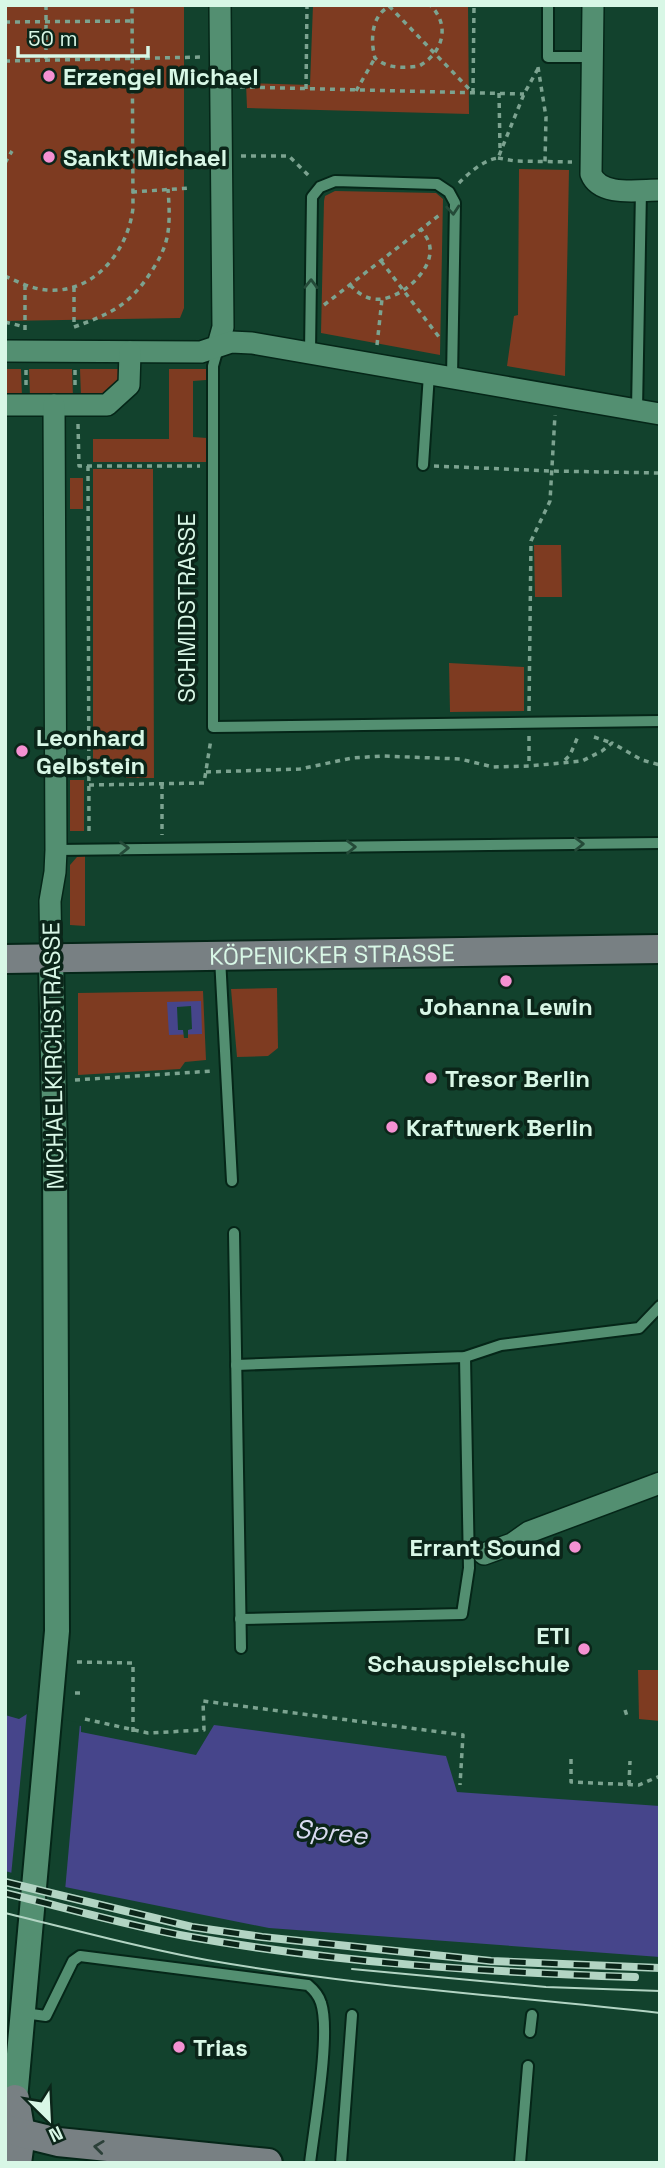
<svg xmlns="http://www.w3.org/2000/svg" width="665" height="2168" font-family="'Space Grotesk',sans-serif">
<rect width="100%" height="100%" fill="#12422d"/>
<!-- green -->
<g fill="#7e3b21">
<polygon points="5,5 184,5 184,308 180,318 5,321"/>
<polygon points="313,5 468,5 469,114 247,108 246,83 310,85"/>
<polygon points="519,169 569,170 565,376 507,366 514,316 518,315"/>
<polygon points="335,191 436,193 443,199 440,355 321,333 324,201 325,196"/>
<polygon points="5,369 21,369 22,397 5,397"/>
<polygon points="29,369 72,369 73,397 30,397"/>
<polygon points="80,369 122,369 121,380 102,397 81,397"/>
<polygon points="169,369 206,369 206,380 193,381 193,437 207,438 206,462 93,462 93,439 169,439"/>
<polygon points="93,469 153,469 154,778 126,778 126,765 93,765"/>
<rect x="70" y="478" width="13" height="31"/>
<polygon points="534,545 561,545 562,597 535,597"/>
<polygon points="449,663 524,667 524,711 450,712"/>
<rect x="70" y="780" width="14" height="51"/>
<polygon points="85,856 85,926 70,925 70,865 77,857"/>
<polygon points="277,988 278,1048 268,1056 237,1057 231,989"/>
<polygon points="203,991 206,1060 185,1062 180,1069 78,1075 78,993"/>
<polygon points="638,1670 660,1670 660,1721 639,1719"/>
</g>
<!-- water -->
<g fill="#46458b">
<polygon points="201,1001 202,1034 169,1035 167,1002"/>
<polygon points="27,1714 81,1726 81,1732 196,1755 214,1725 446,1756 457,1792 660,1806 660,1957 269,1928 65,1887 5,1871 5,1715 19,1719"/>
</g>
<!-- pier -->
<g fill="#12422d">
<polygon points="191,1006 192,1029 188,1030 188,1038 184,1038 183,1030 178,1030 177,1007"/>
<polygon points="27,1711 80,1723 65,1891 11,1876"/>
</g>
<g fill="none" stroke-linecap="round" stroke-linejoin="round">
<!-- service casing -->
<g stroke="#052618" stroke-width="14">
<g id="service">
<polyline points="548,5 548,57 592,57"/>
<polyline points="218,348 213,366 213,727 660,721"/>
<polyline points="310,353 312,197 320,187 335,181 437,184 449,192 455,203 452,378"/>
<polyline points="637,410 641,190"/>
<polyline points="423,465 429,374"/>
<polyline points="56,850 660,843"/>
<polyline points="220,958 232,1181"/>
<polyline points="234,1233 241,1648"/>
<polyline points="236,1365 465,1357 501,1345 639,1328 660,1306"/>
<polyline points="240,1619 462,1614 469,1568 465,1357"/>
<path d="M 24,2013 L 46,2016 L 73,1961 L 80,1956 L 308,1985 C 314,1990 319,1996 321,2003 C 331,2033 314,2128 310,2163"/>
<polyline points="530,2032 532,2015"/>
<polyline points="341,2163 352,2015"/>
<polyline points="520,2163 528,2066"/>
</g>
</g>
<!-- minor casing -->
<g stroke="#052618" stroke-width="24">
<g id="minor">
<path d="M 593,5 L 591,174 C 600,197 638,190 660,190"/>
<polyline points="218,345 223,327 220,5"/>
<polyline points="5,351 201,352 231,342 252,343 660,414"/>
<polyline points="5,405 107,405 129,385 130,352"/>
<polyline points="51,958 50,901 55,872 56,850 54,405"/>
<polyline points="484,1554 512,1544 529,1532 660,1483"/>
</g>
</g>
<!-- tertiary casing -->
<g stroke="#052618" stroke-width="28">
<polyline id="tertiary" points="15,2099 57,1631 55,1156 51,958"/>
</g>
<!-- secondary casing -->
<g stroke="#052618" stroke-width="32">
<g id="secondary">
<path id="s1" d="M 5,959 L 660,949"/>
<polyline points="15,2099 21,2134 17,2163"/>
<polyline points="5,2129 58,2142 268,2163"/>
</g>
</g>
<!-- path -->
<g stroke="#7ca390" stroke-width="3.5" stroke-dasharray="5 5" stroke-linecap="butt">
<polyline points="46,5 46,59"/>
<path d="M 394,5 C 371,11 370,40 375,58 C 388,69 404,68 419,66 C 443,53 451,25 430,5"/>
<polyline points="389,6 473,93"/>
<polyline points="5,22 132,21"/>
<polyline points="5,61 204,57"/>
<polyline points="538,67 546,117 545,162"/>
<polyline points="240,87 524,94"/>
<polyline points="306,89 307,5"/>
<polyline points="356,91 375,58"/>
<polyline points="473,93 474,5"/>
<polyline points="499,93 500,148"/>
<polyline points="241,156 289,156 311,178"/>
<polyline points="498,158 515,161 572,162"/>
<polyline points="5,163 12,151"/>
<path d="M 459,183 C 469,173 483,160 498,158 L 524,94 L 540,65"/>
<polyline points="132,192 190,188"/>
<polyline points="381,261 439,337"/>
<path d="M 5,276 C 18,282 32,289 47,290 C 94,294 128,251 133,208 L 132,5"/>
<polyline points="25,285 25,332"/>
<path d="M 350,285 C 357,292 363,297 373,299 C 396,303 432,273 430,249 C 430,241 425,235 421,229"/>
<polyline points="74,287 74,327"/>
<polyline points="324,305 442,213"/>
<polyline points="5,322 25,327"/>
<path d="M 74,327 C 110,314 130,305 151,272 C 159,260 166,247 168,232 C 170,218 169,203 168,189"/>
<polyline points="377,345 382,299"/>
<polyline points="26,370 26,387"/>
<polyline points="75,370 75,387"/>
<polyline points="78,424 79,466 200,466"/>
<polyline points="88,466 89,836"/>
<polyline points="434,466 551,471 660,473"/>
<polyline points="529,711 531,541 550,501 555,415"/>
<polyline points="529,736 529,766"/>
<polyline points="594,737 612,743"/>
<polyline points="565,760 570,755 579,734"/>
<polyline points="206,772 300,769 352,758 382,756 460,759 493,767 529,766 582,761 602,751 612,743 642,760 660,765"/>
<polyline points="162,784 162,835"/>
<polyline points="89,785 204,783 211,739"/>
<polyline points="75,1080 213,1071"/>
<polyline points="77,1662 133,1663 133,1737"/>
<polyline points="75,1693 81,1693"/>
<polyline points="625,1710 628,1719"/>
<polyline points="85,1719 148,1733 204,1730 203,1701 463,1735 460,1785"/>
<polyline points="571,1759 571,1782 639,1785 660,1776"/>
<polyline points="629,1785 630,1761"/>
</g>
<!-- service -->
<use href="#service" stroke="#538f71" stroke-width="10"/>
<!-- minor -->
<use href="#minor" stroke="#538f71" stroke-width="21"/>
<!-- tertiary -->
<use href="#tertiary" stroke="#538f71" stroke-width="24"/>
<!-- secondary -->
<use href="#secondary" stroke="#788083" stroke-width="28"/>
<!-- tram -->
<g stroke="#b2d4c3" stroke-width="2">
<path d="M 5,1913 C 72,1929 139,1948 207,1960 C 355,1986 510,1996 660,2013"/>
<polyline points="352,1969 546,1987 660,1991"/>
</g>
<!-- rail casing -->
<g stroke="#b2d4c3" stroke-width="8">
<g id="rail">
<polyline points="5,1882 192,1927 262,1937 491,1961 660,1968"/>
<path d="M 5,1893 C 67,1908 129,1926 191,1937 C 338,1963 487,1972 635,1977"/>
</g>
</g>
<!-- rail -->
<use href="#rail" stroke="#0b2519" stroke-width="5" stroke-dasharray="16" stroke-linecap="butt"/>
</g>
<!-- one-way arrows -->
<defs><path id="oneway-chevron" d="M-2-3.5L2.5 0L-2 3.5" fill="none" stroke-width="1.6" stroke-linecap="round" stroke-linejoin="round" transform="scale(1.75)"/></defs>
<g stroke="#244a38">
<use href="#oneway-chevron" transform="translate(453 210) rotate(85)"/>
<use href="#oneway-chevron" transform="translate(311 284) rotate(-89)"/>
<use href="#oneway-chevron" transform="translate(579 844) rotate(-1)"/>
<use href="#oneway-chevron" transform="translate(351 847) rotate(-1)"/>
<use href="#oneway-chevron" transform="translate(124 848) rotate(-1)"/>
</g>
<use stroke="#2c4039" href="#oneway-chevron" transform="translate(99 2147) rotate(-173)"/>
<!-- markers -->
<g fill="#f591d2" stroke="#0b2519" stroke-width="2.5">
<circle cx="49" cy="76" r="7"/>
<circle cx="49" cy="157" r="7"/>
<circle cx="22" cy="751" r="7"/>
<circle cx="506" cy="981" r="7"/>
<circle cx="431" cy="1078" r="7"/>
<circle cx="392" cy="1127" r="7"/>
<circle cx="575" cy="1547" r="7"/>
<circle cx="584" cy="1649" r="7"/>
<circle cx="179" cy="2047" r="7"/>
</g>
<g text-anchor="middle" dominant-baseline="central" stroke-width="7" stroke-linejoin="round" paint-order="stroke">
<!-- poi labels -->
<g font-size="24" font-weight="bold" fill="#d8f7e6" stroke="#0b2519" text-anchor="start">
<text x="63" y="76">Erzengel Michael</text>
<text x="63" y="157">Sankt Michael</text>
<text x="36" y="737">Leonhard<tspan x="36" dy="28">Gelbstein</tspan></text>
<text x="506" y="1006" text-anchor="middle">Johanna Lewin</text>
<text x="445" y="1078">Tresor Berlin</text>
<text x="406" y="1127">Kraftwerk Berlin</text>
<text x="561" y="1547" text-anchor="end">Errant Sound</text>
<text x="570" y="1635" text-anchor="end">ETI<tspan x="570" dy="28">Schauspielschule</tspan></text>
<text x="193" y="2047">Trias</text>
</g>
<!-- street labels -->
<g font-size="24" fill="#d8f7e6" stroke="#0b2519">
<text transform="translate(186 608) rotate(-90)">SCHMIDSTRASSE</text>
<text stroke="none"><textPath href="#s1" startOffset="327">KÖPENICKER STRASSE</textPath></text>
<text transform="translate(53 1056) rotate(-91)">MICHAELKIRCHSTRASSE</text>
</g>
<!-- water labels -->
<g font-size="26" font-style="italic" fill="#d8daef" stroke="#0b2519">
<text transform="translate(331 1832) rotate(6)">Spree</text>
</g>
</g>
<!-- border -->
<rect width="665" height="2168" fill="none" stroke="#d8f7e6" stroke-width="14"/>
<!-- north arrow -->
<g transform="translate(49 2119) rotate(156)" stroke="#0b2519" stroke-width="5" paint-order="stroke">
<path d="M0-5L12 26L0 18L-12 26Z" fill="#d8f7e6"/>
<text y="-10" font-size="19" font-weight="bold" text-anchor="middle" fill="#d8f7e6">N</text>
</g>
<!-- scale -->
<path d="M18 46v10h130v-10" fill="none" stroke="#d8f7e6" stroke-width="3.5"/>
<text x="28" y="46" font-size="21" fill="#d8f7e6" stroke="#0b2519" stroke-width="5" paint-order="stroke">50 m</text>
</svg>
